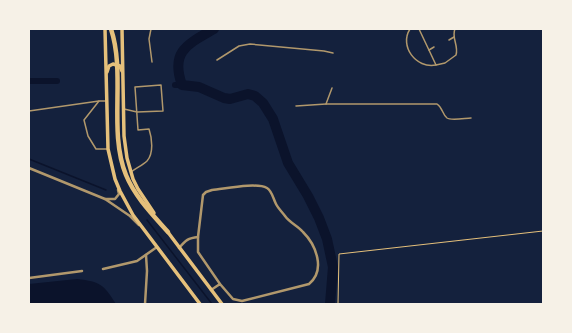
<svg xmlns="http://www.w3.org/2000/svg" width="572" height="333" font-family="'IBM Plex Sans',sans-serif">
<rect width="100%" height="100%" fill="#14213d"/>
<!-- water -->
<path fill="#0b132b" d="M 77,279 C 101,282 103,284 116,304 L 29,304 L 29,284 Z"/>
<g fill="none" stroke-linecap="round" stroke-linejoin="round">
<!-- stream -->
<g stroke="#0b132b" stroke-width="1.5">
<polyline points="29,159 106,190"/>
<polyline points="147,220 212,304"/>
</g>
<!-- canal -->
<g stroke="#0b132b" stroke-width="6">
<polyline points="29,81 57,81"/>
<polyline points="175,85 182,85"/>
</g>
<!-- river -->
<path stroke="#0b132b" stroke-width="10" d="M 214,29 C 188,44 170,51 182,85 L 199,87 L 224,98 L 230,99 L 248,94 L 255,96 L 263,103 L 273,119 L 288,163 L 308,196 L 319,218 L 327,239 L 333,267 L 330,304"/>
<!-- path -->
<polyline stroke="#e5c07b" stroke-width="1" points="338,304 339,254 543,231"/>
<!-- service -->
<g stroke="#b1986c" stroke-width="1.5">
<polyline points="151,29 149,39 152,62"/>
<path d="M 410,29 C 399,46 416,69 436,65"/>
<path d="M 419,29 L 436,65 L 445,63 L 456,55 C 459,46 451,37 455,29"/>
<polyline points="449,40 454,37"/>
<polyline points="429,50 434,47"/>
<polyline points="217,60 239,46 250,44 324,51 333,53"/>
<polyline points="106,101 99,101 84,120 88,136 96,149 108,149"/>
<polyline points="326,104 332,88"/>
<path d="M 296,106 L 326,104 L 437,104 C 443,108 442,114 447,118 C 451,121 466,118 471,118"/>
<path d="M 124,109 L 137,112 L 163,111 L 161,85 L 135,87 L 138,130 L 149,129 C 152,138 154,153 147,161 C 143,165 136,168 131,172"/>
<polyline points="29,111 99,101"/>
</g>
<!-- minor -->
<g stroke="#b1986c" stroke-width="2.5">
<polyline points="29,168 105,199"/>
<polyline points="118,190 119,194 115,199 105,199 130,216 139,225"/>
<path d="M 179,248 C 186,240 188,238 198,237"/>
<polyline points="103,269 137,261 157,247"/>
<polyline points="29,278 82,271"/>
<path d="M 211,290 L 220,284 L 233,299 L 242,301 L 309,284 C 326,270 316,245 303,232 C 298,226 290,223 285,216 C 282,212 278,208 276,204 C 273,198 272,191 267,188 C 256,182 224,189 212,190 L 206,192 L 203,195 L 198,237 L 198,252 L 220,284"/>
<polyline points="145,304 147,271 146,255"/>
</g>
<!-- secondary -->
<g stroke="#e5c07b" stroke-width="3.5">
<polyline points="105,29 108,149 115,179 120,191 133,215 200,304"/>
<polyline points="122,29 124,136 127,158 133,179 138,189 154,213"/>
<polyline points="107,72 109,66 113,64 120,66 122,71"/>
<polyline points="167,231 222,304"/>
</g>
<!-- motorway -->
<path stroke="#e5c07b" stroke-width="4.5" d="M 111,29 C 126,74 108,131 126,175 C 135,197 153,215 168,232"/>
</g>
<!-- border -->
<rect width="572" height="333" fill="none" stroke="#f6f1e7" stroke-width="60"/>
</svg>
